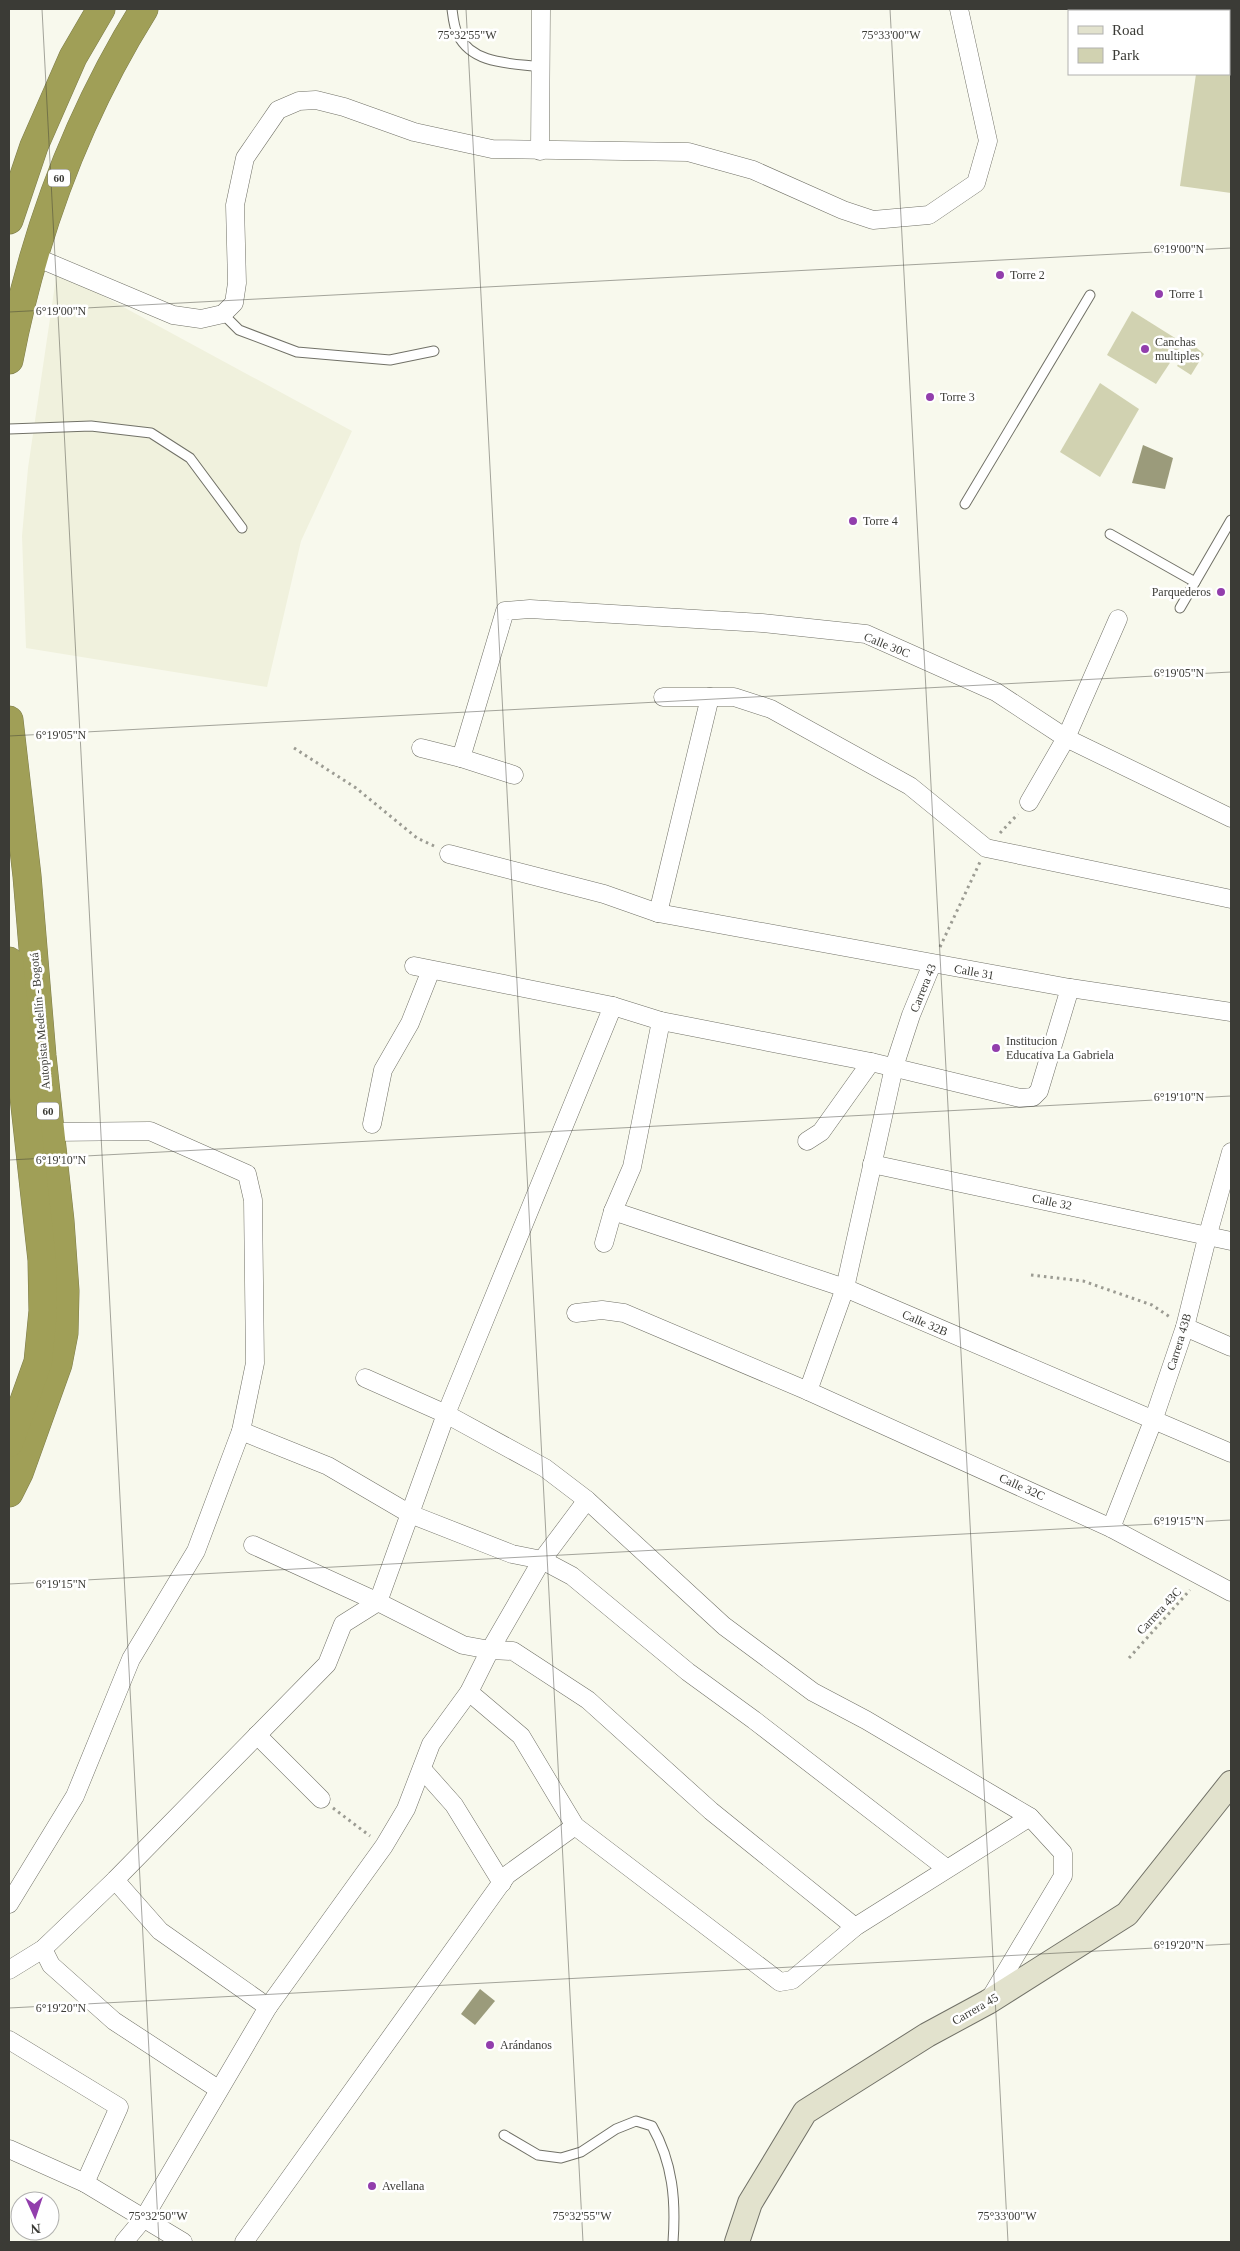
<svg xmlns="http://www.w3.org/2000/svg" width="1240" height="2251" font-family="Georgia,serif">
<rect width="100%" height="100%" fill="#f8f9ed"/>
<!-- built -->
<polygon fill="#f0f1dd" points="57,271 352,431 301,541 267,687 26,648 22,536 28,468"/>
<!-- green -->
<g fill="#d1d2b1">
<polygon points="1229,68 1231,68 1231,193 1180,186 1196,74 1229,74"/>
<polygon points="1132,311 1183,343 1156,384 1107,355"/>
<polygon points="1192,344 1204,354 1191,375 1177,366"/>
<polygon points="1100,383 1139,409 1100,477 1060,452"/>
</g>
<!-- water -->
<g fill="#9b9b7b">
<polygon points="1143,445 1173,458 1165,489 1132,483"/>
<polygon points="480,1989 495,2001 475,2025 461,2014"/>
</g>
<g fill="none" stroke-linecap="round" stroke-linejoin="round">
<!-- lane casing -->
<g stroke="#717167" stroke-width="11">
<g id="lane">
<path d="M 452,9 C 453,17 454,28 458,35 C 473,65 512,63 541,67"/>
<polyline points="223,314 239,330 297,352 390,360 434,351"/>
<polyline points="9,429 91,426 151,433 190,458 242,528"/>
<polyline points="965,504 1090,295"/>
<polyline points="1110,534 1195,582"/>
<polyline points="1180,608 1231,520"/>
<path d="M 504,2135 L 538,2155 L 561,2158 L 581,2152 L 616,2129 L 636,2121 L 652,2126 C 673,2163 676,2201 673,2242"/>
</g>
</g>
<!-- street casing -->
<g stroke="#717167" stroke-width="19">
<g id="street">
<polyline points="540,151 541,9"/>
<polyline points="33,256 173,315 201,319 223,314 234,303 237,283 235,205 245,158 278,110 299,101 316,100 344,107 414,132 492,149 688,152 753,170 843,210 873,220 929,215 976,183 988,141 959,9"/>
<polyline points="663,697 734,697 771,709 910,786 986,848 1231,899"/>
<polyline points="421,748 461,758"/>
<polyline points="514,775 461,758 505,611 530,609 762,623 866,634 996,692 1066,738 1231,818"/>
<polyline points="1029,802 1066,738 1118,619"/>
<polyline points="449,854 604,894 658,913 1070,988 1231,1012"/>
<polyline points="658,913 710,697"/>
<polyline points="414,966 613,1006 661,1021 871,1062 1020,1098 1033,1097 1039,1091 1070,988"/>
<polyline points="372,1124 383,1070 410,1023 431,970"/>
<polyline points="807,1141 821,1132 871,1062"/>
<polyline points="872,1164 1231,1241"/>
<polyline points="613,1211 845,1288 1231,1453"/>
<polyline points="604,1243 613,1211 632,1167 661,1021"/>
<polyline points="576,1313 602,1310 624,1313 808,1391 1111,1528 1231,1592"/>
<polyline points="1185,1327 1231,1347"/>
<polyline points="365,1378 446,1414 545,1468 587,1500 724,1626 813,1692 866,1720 1030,1817 1063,1853 1063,1876 989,2000"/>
<polyline points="808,1391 845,1288 894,1067 911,1015 932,964"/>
<polyline points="241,1431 328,1466 410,1514 512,1554 542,1560 572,1576 688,1672 754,1720 946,1868"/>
<polyline points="1111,1528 1153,1421 1185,1327 1208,1234 1231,1152"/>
<polyline points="253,1545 378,1602 463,1645 490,1650 513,1651 588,1700 711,1811 855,1927"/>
<polyline points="469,1692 521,1736 575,1826 780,1982 792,1980 855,1927 1030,1817"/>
<polyline points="257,1735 321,1799"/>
<polyline points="422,1769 454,1805 502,1883"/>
<polyline points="115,1880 160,1931 268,2007"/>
<polyline points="9,1904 75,1796 131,1659 196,1551 241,1431 255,1363 253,1200 247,1174 150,1131 51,1132"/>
<polyline points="43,1949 51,1965 114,2021 218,2089"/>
<polyline points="9,1970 43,1949 115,1880 327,1664 343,1624 378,1602 446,1414 613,1006"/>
<polyline points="9,2040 119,2107 85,2183"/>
<polyline points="9,2149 85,2183 183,2242"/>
<polyline points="124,2242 144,2218 268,2007 384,1846 406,1809 431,1744 469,1692 490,1650 542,1560 587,1500"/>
<polyline points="244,2242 507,1875 575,1826"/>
</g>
</g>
<!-- secondary casing -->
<g stroke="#717167" stroke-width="26">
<polyline id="secondary" points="737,2242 750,2203 805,2112 927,2035 988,2002 1127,1914 1231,1783"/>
</g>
<!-- highway casing -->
<g stroke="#7d7c4b" stroke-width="29">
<g id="highway">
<polyline points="9,220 34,146 73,57 101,9"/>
<path d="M 9,360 C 33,235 76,118 144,9"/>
<polyline points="9,720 27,876 42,1056 60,1221 65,1291 64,1333 58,1364 19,1473 9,1493"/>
<polyline points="9,961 42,1260 43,1311 38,1362 9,1443"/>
</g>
</g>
<!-- path -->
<g stroke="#9c9c93" stroke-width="3" stroke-dasharray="2.5 4" stroke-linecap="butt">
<polyline points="294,748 356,788 417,838 434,846"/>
<polyline points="1000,833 1018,814"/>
<polyline points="940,947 980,862"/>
<polyline points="1031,1275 1083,1281 1152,1305 1170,1317"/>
<polyline points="1129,1658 1190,1590"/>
<polyline points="333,1808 370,1836"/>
</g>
<!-- lane -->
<use href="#lane" stroke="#fff" stroke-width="9"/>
<!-- street -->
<use href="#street" stroke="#fff" stroke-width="18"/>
<!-- secondary -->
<use href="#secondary" stroke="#e2e2cd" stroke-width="24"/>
<!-- highway -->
<use href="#highway" stroke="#a09f57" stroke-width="28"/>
</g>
<!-- ticks -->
<path fill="none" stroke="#3b3b36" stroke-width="1" stroke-opacity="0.45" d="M 42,9 L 159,2242M 466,9 L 583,2242M 890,9 L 1008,2242M 9,312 L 1231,248M 9,736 L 1231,672M 9,1160 L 1231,1096M 9,1584 L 1231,1520M 9,2008 L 1231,1944"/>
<!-- markers -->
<g fill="#923eac" stroke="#fff" stroke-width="2">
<circle cx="1000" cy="275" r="5"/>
<circle cx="1159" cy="294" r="5"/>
<circle cx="1145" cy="349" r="5"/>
<circle cx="930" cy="397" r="5"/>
<circle cx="853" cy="521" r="5"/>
<circle cx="1221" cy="592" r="5"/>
<circle cx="996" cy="1048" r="5"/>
<circle cx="490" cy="2045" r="5"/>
<circle cx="372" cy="2186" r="5"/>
</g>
<g text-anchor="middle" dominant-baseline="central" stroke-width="5" stroke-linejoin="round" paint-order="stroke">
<!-- shield labels -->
<g fill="#fff" stroke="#767672" stroke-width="1">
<rect x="48" y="169.5" width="22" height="17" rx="4"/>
<rect x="37" y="1102.5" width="22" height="17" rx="4"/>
</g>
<g font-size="11" font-weight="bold" fill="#3b3b36">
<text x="59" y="178">60</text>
<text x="48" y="1111">60</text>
</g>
<!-- poi labels -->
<g font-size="12" fill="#3b3b36" stroke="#fff" text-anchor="start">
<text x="1010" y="275">Torre 2</text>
<text x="1169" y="294">Torre 1</text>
<text x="1155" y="342">Canchas<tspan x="1155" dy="14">multiples</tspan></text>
<text x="940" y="397">Torre 3</text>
<text x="863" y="521">Torre 4</text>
<text x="1211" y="592" text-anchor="end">Parquederos</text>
<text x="1006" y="1041">Institucion<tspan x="1006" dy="14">Educativa La Gabriela</tspan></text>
<text x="500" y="2045">Arándanos</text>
<text x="382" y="2186">Avellana</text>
</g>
<!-- street labels -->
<g font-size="12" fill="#3b3b36" stroke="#fff">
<text transform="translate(887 645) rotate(22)">Calle 30C</text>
<text transform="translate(974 972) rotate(10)">Calle 31</text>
<text transform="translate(923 988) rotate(-68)">Carrera 43</text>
<text transform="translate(40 1021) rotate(-95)">Autopista Medellín - Bogotá</text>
<text transform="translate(1052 1202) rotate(12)">Calle 32</text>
<text transform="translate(925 1323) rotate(23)">Calle 32B</text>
<text transform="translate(1179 1342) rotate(-73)">Carrera 43B</text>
<text transform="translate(1022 1487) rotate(24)">Calle 32C</text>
<text transform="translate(1159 1611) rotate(-47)">Carrera 43C</text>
<text transform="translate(975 2009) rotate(-30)">Carrera 45</text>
</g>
</g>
<g font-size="12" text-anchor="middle" fill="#3b3b36" stroke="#fff" stroke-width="5" stroke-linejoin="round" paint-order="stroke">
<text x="467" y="39">75°32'55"W</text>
<text x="891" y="39">75°33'00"W</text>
<text x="1179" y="253">6°19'00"N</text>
<text x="61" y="315">6°19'00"N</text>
<text x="1179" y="677">6°19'05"N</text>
<text x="61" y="739">6°19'05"N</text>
<text x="1179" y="1101">6°19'10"N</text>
<text x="61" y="1164">6°19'10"N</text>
<text x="1179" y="1525">6°19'15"N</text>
<text x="61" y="1588">6°19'15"N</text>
<text x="1179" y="1949">6°19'20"N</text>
<text x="61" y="2012">6°19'20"N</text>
<text x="158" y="2220">75°32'50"W</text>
<text x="582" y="2220">75°32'55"W</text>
<text x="1007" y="2220">75°33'00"W</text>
</g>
<!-- border -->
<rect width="1240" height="2251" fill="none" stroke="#3b3b36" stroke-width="20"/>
<!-- legend -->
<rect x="1068" y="10" width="162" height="65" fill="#ffffff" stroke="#b1b1af"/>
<rect x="1078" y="26" width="25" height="8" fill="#e2e2cd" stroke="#b1b1af"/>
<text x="1112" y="35" font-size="15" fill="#3b3b36">Road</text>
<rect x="1078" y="48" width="25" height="15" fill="#d1d2b1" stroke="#b1b1af"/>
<text x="1112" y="60" font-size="15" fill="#3b3b36">Park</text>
<!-- north arrow -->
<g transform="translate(35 2216) rotate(177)"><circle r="24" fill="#ffffff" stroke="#b1b1af"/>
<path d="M0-4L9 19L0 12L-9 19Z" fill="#923eac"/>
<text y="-8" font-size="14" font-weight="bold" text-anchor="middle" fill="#3b3b36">N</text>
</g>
</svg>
